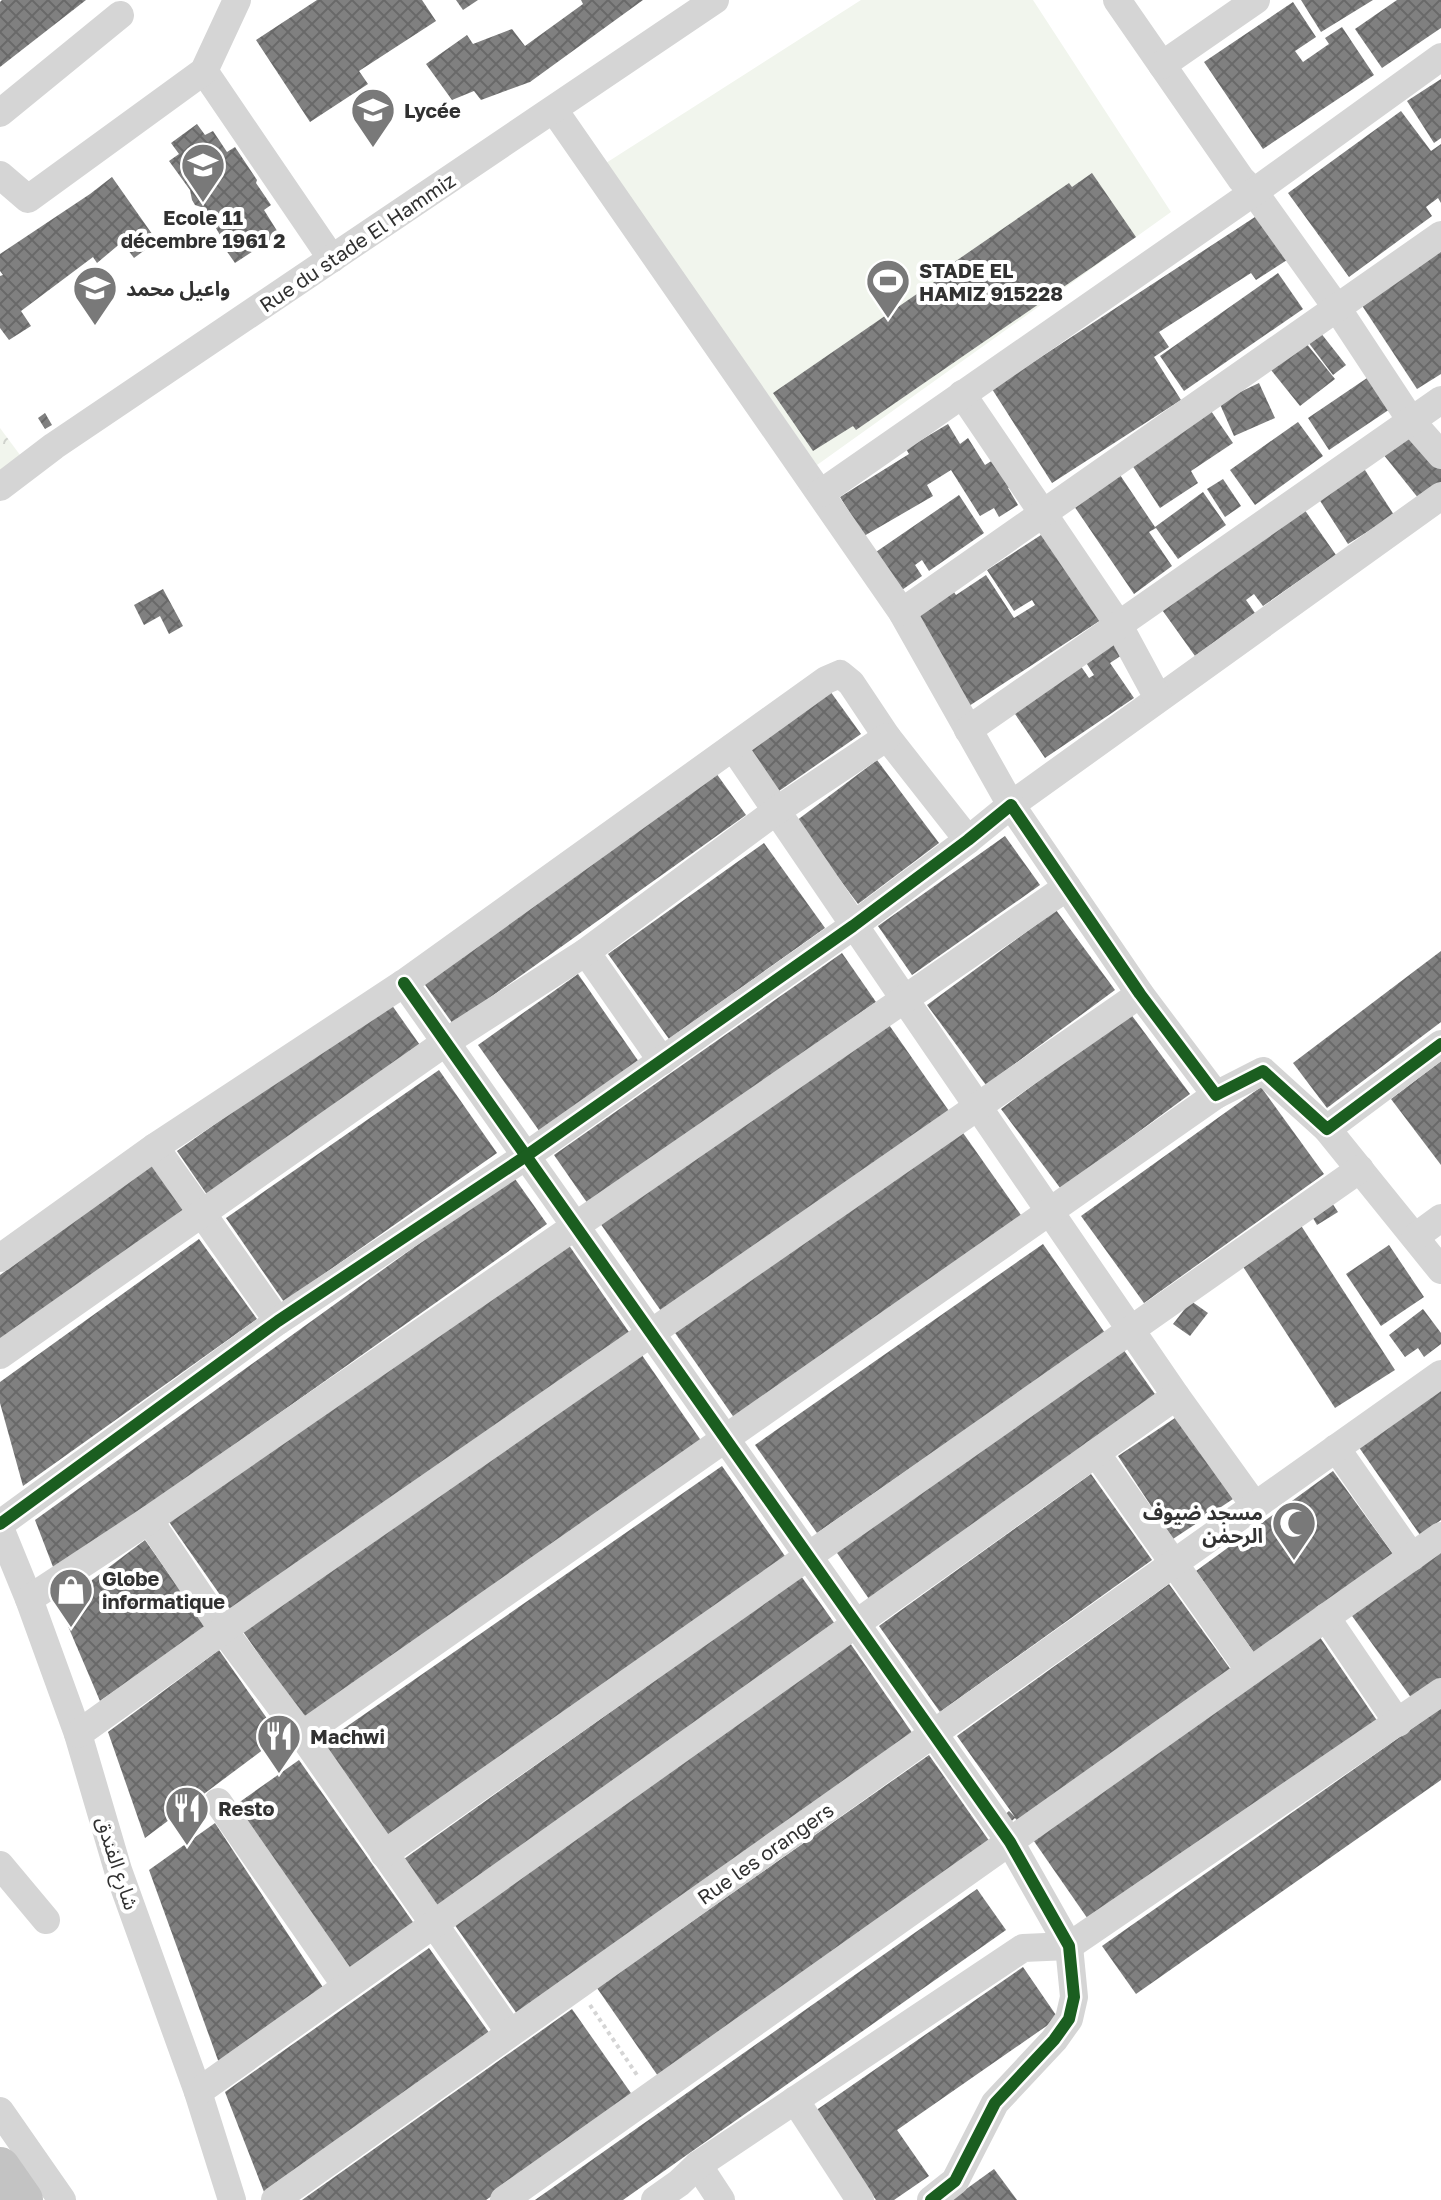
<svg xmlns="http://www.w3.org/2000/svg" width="1441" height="2200" font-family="'Golos Text','Noto Sans Arabic',sans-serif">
<defs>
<pattern id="forest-crowns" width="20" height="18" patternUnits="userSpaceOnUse" patternTransform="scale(2)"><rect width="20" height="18" fill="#f1f5ed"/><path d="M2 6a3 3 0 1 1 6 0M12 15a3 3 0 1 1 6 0" fill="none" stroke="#cfd2cc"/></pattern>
<pattern id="building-cross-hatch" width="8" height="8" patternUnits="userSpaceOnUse" patternTransform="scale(2)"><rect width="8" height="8" fill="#808080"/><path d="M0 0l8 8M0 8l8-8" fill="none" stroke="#696969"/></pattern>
</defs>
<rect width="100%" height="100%" fill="#fff"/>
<!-- forest -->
<polygon fill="url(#forest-crowns)" points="0,428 23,459 0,476"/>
<!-- park -->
<polygon fill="#f1f5ed" points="861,0 1033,0 1171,212 817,465 606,163"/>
<!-- building -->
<g fill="url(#building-cross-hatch)">
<polygon points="2,0 86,0 0,67 0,2"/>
<polygon points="317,0 422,0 436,21 359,71 368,84 310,122 256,40"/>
<polygon points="456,0 478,0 463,10"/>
<polygon points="581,0 643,0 530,82 481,100 474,91 452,100 426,64 467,35 473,44 512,29 525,46 583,4"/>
<polygon points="1301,0 1373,0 1321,32"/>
<polygon points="1397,0 1441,0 1441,28 1382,68 1355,29"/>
<polygon points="1293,2 1316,37 1295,51 1303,62 1329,44 1325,38 1342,27 1374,75 1263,149 1204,62"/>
<polygon points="1441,79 1441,138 1434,143 1407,101"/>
<polygon points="1401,111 1431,151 1441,144 1441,203 1438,198 1426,207 1432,216 1349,277 1288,193"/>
<polygon points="197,124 205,135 213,131 227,152 235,147 257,180 256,183 271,205 264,210 279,234 235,263 221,243 223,240 204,208 195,205 192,200 190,190 169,161 179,154 171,143"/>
<polygon points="1092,173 1136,237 856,430 853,426 813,451 773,393 943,276 940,272 1069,183 1072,187"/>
<polygon points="112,177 157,241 134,258 122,242 97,263 93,257 21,311 31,326 9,340 0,328 0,276 3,275 0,271 0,254 90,194"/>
<polygon points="1258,215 1287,260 1256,280 1251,273 1159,332 1169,347 1154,357 1181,400 1052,483 992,389"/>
<polygon points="1441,247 1441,374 1417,389 1359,301"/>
<polygon points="1278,273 1303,309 1184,391 1160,356"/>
<polygon points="1320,332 1346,365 1333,375 1308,342"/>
<polygon points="1306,343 1335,379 1300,406 1271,370"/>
<polygon points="1370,376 1390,409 1329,450 1308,418"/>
<polygon points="1259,383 1275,418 1234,436 1219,402"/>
<polygon points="1211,411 1233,443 1191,471 1198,483 1160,508 1132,465"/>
<polygon points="45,413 52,425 45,429 38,418"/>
<polygon points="1298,422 1323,456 1255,505 1230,470"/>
<polygon points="948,424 960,444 968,438 985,465 998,457 1015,484 1008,488 1018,505 999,517 994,508 980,516 951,470 927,485 933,496 864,536 840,497 909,454 906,449"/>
<polygon points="1412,432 1441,469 1441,482 1419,499 1383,454"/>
<polygon points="1363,467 1394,515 1348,544 1317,496"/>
<polygon points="1120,475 1155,527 1203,492 1226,525 1178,559 1156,528 1149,532 1172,566 1134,594 1074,506"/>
<polygon points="1223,479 1241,506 1225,517 1207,489"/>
<polygon points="959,495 984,533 929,571 922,560 915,565 922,576 899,592 873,554"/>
<polygon points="1304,509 1336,555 1263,606 1254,594 1246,600 1255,613 1195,656 1160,607"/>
<polygon points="1044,533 1101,620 969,706 912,619 954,592 956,595 986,575 1014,618 1035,605 1032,600 1014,611 987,570"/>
<polygon points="163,589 183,626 169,634 160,616 144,625 134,605"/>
<polygon points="1113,641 1122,655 1110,663 1134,698 1045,758 1013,711 1080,665 1089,678 1094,675 1085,661"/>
<polygon points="830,691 861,734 779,791 749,748"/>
<polygon points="877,760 939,843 858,904 796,821"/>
<polygon points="716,773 746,815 453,1024 423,982"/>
<polygon points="1005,836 1040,885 912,975 878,926"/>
<polygon points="764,843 825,928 669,1039 608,954"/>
<polygon points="1056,910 1115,990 986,1085 927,1005"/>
<polygon points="1441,951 1441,1022 1327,1108 1293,1063"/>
<polygon points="842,953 876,1002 588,1204 554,1155"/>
<polygon points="578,974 639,1062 540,1132 478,1045"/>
<polygon points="389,1001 422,1048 210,1199 177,1151"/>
<polygon points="1130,1013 1190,1094 1061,1189 1001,1109"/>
<polygon points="887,1022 949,1111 661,1311 600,1223"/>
<polygon points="1441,1061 1441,1165 1391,1099"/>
<polygon points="439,1070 497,1153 284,1302 226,1218"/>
<polygon points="1261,1087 1324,1174 1144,1303 1081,1216"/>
<polygon points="961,1130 1023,1218 735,1419 673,1330"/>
<polygon points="153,1163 186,1210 0,1342 0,1275"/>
<polygon points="513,1176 547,1224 55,1572 35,1520"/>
<polygon points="1330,1200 1338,1212 1317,1225 1310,1213"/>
<polygon points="1300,1224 1395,1370 1335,1408 1240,1262"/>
<polygon points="199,1239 257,1319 23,1486 0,1403 0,1382"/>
<polygon points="566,1241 631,1335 232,1612 167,1519"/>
<polygon points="1043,1244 1105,1333 817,1533 755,1445"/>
<polygon points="1389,1245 1424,1297 1381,1326 1346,1274"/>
<polygon points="1191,1301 1208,1313 1190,1336 1173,1324"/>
<polygon points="1423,1309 1441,1333 1441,1344 1424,1357 1418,1348 1405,1357 1389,1335"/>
<polygon points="637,1348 702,1442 304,1719 239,1626"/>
<polygon points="1123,1349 1157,1397 869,1599 835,1550"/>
<polygon points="1441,1389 1441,1520 1420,1535 1358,1446"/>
<polygon points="1178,1416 1233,1499 1173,1539 1118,1456"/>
<polygon points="722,1466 787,1559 388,1837 323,1743"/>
<polygon points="1333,1471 1393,1554 1255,1654 1196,1571"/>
<polygon points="1091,1474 1152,1560 940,1712 879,1626"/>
<polygon points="145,1540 207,1628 100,1701 59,1605"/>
<polygon points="1441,1541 1441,1684 1415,1703 1347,1609"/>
<polygon points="801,1576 835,1624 438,1907 404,1859"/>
<polygon points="1169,1584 1231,1670 1018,1822 1015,1818 1002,1830 996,1822 1009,1811 1015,1817 957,1736"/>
<polygon points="1317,1633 1378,1722 1090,1922 1029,1834"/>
<polygon points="850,1643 915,1737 517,2014 452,1921"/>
<polygon points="219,1650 280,1737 145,1838 108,1732"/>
<polygon points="1441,1708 1441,1780 1136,1994 1102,1946"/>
<polygon points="929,1755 990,1842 658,2076 597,1988"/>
<polygon points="299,1760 415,1925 351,1971 234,1806"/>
<polygon points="215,1823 324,1989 219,2063 149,1870"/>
<polygon points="977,1889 1006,1930 623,2200 535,2200"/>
<polygon points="429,1948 490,2034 264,2192 225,2092"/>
<polygon points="1023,1967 1058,2018 897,2130 929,2176 894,2200 876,2200 815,2111"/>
<polygon points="572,2009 633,2096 486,2200 302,2200"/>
<polygon points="994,2169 1017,2200 951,2200"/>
</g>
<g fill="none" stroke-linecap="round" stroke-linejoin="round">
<!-- path -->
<polyline stroke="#d5d5d5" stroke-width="4" stroke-dasharray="4 4" stroke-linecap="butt" points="590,2005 639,2078"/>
<!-- minor -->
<g stroke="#d5d5d5" stroke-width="28">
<polyline points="1117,0 1241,179 1254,192 1337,308 1412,422 1441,455"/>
<polyline points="1162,65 1256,0"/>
<polyline points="204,71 332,259"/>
<polyline points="554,110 902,612 1011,805 1441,496"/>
<polyline points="0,113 120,15"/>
<polyline points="0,175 28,199 204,71 237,0"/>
<polyline points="962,394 1118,624 1158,698"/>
<polyline points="0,487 54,446 715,0"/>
<polyline points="821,493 1254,192 1441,57"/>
<polyline points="902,612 1441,235"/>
<polyline points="968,730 1441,400"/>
<path d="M 733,747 C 879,964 1029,1180 1176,1396"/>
<polyline points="586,952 662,1061"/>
<polyline points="404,983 1010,1842 1069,1946 1074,1997 1069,2019 1054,2040 995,2103 955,2181 931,2200"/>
<polyline points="1327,1129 1441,1270"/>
<polyline points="155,1147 278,1321"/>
<polyline points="1415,1237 1441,1218"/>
<polyline points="0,1258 155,1147 404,983 826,680 840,674 851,683 887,737 968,840"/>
<polyline points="0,1355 446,1042 586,952 776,811 887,737"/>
<polyline points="1336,1448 1412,1557"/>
<polyline points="1096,1453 1250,1671"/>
<polyline points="149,1520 223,1630 302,1735 510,2033"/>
<polyline points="0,1524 278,1321 526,1156 853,926 968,840 1011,805 1140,994 1216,1095 1263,1071 1327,1129 1441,1044"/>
<polyline points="0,1528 29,1599 78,1734 118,1870 198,2092 232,2200"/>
<polyline points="29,1599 149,1520 1067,887"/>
<polyline points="1326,1617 1398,1723"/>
<polyline points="78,1734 223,1630 1140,994"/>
<polyline points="299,1737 1216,1095"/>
<polyline points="218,1802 346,1986"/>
<polyline points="384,1854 1360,1169"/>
<polyline points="0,1865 46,1920"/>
<polyline points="198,2092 1176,1396 1255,1506"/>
<polyline points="795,2100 860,2200"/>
<polyline points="0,2111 62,2200"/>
<polyline points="698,2165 721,2200"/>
<polyline points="275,2200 1441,1374"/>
<polyline points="504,2200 1441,1536"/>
<polyline points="655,2200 679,2183 698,2165 1023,1948 1069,1946 1441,1692"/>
</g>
<!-- highway -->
<polyline stroke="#c3c3c3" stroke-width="40" points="0,2167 23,2200"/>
<!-- cycleway casing -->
<g stroke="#fff" stroke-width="17">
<g id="cycleway">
<polyline points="404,983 1010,1842 1069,1946 1074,1997 1069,2019 1054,2040 995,2103 955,2181 931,2200"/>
<polyline points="0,1524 278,1321 526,1156 853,926 968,840 1011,805 1140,994 1216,1095 1263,1071 1327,1129 1441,1044"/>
</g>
</g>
<!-- cycleway -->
<use href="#cycleway" stroke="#1b5e20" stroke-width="12"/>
</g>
<!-- icons -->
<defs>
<g id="school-pin" transform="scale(2.3)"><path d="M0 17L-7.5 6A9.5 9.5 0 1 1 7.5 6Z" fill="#797979" stroke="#fff"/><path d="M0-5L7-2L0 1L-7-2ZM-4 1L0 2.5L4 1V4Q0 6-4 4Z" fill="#fff"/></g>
<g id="stadium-pin" transform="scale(2.3)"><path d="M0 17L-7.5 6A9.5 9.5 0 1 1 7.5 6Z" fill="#797979" stroke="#fff"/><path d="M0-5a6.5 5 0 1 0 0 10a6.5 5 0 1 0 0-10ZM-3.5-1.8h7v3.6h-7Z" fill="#fff"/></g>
<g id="university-pin" transform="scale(2.3)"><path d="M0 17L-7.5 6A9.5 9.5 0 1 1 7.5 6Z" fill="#797979" stroke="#fff"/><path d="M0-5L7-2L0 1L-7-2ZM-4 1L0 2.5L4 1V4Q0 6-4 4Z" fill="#fff"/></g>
<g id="mosque-pin" transform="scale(2.3)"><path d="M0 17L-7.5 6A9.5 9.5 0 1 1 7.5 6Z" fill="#797979" stroke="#fff"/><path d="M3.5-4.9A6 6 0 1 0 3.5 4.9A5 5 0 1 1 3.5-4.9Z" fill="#fff"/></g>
<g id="shop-pin" transform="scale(2.3)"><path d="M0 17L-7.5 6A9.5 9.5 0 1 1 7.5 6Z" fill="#797979" stroke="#fff"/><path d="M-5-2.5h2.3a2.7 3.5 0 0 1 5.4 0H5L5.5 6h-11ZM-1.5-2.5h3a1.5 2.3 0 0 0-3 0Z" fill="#fff"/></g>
<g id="restaurant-pin" transform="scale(2.3)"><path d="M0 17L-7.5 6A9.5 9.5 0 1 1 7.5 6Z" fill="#797979" stroke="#fff"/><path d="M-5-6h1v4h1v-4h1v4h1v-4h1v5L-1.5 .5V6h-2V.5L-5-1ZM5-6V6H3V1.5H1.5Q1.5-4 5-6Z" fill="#fff"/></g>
</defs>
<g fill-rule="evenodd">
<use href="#school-pin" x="373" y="110"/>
<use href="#school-pin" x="203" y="165"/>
<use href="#stadium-pin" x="888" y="281"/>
<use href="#university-pin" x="95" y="288"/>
<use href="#mosque-pin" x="1294" y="1523"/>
<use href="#shop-pin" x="71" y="1590"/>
<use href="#restaurant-pin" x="279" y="1736"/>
<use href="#restaurant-pin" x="187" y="1808"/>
</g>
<g text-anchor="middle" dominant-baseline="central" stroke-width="8" stroke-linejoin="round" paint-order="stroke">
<!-- poi labels -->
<g font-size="20" font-weight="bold" fill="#313131" stroke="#fff" text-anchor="start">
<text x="404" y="110">Lycée</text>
<text x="203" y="217" text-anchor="middle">Ecole 11<tspan x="203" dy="23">décembre 1961 2</tspan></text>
<text x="919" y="270">STADE EL<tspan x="919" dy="23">HAMIZ 915228</tspan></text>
<text x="126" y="288">واعيل محمد</text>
<text x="1263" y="1512" text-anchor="end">مسجد ضيوف<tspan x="1263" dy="23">الرحمٰن</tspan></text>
<text x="102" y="1578">Globe<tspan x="102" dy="23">informatique</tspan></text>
<text x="310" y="1736">Machwi</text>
<text x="218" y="1808">Resto</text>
</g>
<!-- street labels -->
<g font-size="20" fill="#313131" stroke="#fff">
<text transform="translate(357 242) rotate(-34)">Rue du stade El Hammiz</text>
<text transform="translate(765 1853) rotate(-35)">Rue les orangers</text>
<text transform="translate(118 1863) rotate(72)">شارع الفندق</text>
</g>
</g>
</svg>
